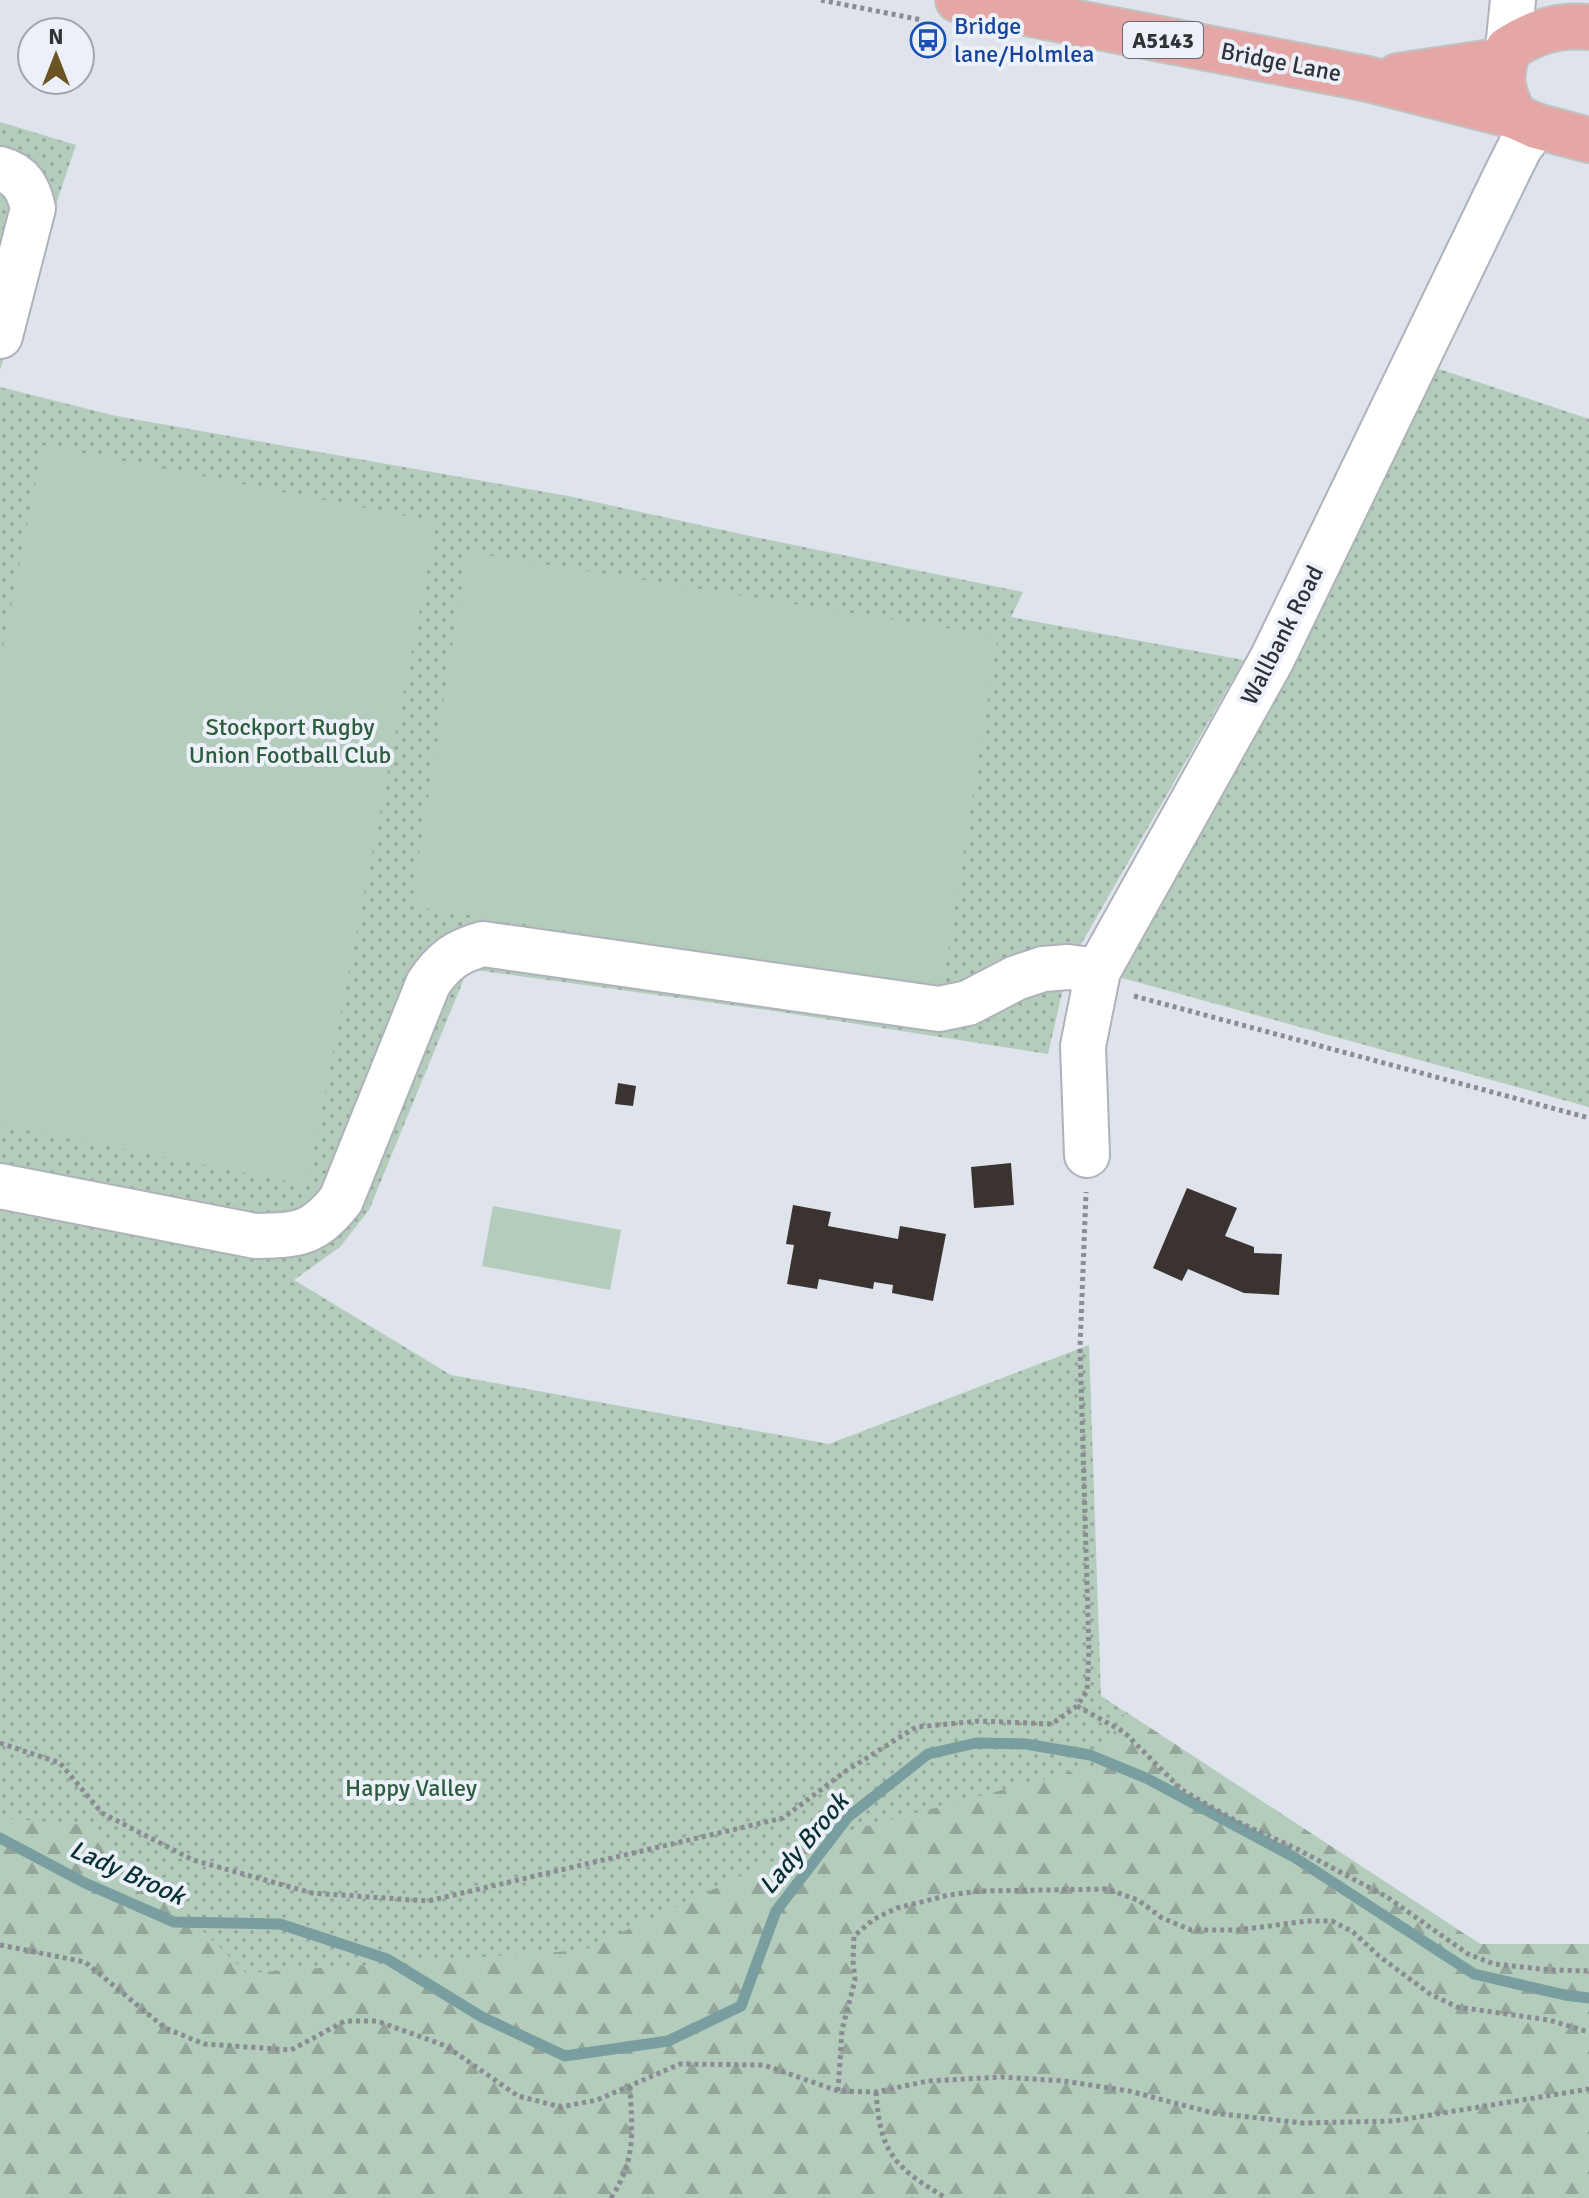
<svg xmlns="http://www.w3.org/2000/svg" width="1589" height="2198" font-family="Signika,sans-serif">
<defs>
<pattern id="green-dots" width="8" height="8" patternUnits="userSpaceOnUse" patternTransform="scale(2)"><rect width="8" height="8" fill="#b4ccbb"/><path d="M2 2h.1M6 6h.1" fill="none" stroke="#93a699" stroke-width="1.8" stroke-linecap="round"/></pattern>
<pattern id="forest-firs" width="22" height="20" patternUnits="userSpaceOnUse" patternTransform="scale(2)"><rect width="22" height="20" fill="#b4ccbb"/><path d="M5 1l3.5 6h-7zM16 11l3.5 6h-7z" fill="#93a699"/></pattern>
</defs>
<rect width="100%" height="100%" fill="#dee3ec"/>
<!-- green -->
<g fill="url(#green-dots)">
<polygon points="0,122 76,145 0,370"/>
<polygon points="1433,367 1589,419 1589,1107 1115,976"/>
<polygon points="0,387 116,416 568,496 759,538 1023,592 1011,617 1244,660 1068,967 1048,1054 774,1011 468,969 369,1210 340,1247 294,1280 451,1375 829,1444 1089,1345 1101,1696 1480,1944 1589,1944 1589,2198 0,2198"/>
</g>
<!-- forest -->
<polygon fill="url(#forest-firs)" points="1126,1712 1480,1944 1589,1944 1589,2198 0,2198 0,1818 84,1825 163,1892 246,1973 584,1950 825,1837 1094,1766"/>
<!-- pitch -->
<g fill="#b4ccbb">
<polygon points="43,445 437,522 307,1185 0,1125 0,664"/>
<polygon points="467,552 998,636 942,990 411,906"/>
<polygon points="493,1206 621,1230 610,1290 482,1266"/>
</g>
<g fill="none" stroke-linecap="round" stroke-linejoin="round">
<!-- stream -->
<polyline stroke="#789ea0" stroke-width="11" points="0,1838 85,1883 174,1922 280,1924 387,1959 482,2017 565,2056 668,2041 741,2006 776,1911 848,1817 928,1754 976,1743 1026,1744 1090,1755 1146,1778 1294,1857 1474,1974 1565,1995 1589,1998"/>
</g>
<!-- building -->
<g fill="#3a3330">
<polygon points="618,1083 636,1086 633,1106 615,1104"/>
<polygon points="1011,1163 1014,1205 974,1208 971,1167"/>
<polygon points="1187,1188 1237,1208 1225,1236 1254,1247 1254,1253 1282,1254 1279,1295 1244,1293 1188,1269 1182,1281 1153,1268"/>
<polygon points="793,1205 831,1212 828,1226 898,1239 900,1226 946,1234 933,1301 892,1293 893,1285 874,1282 873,1289 819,1279 817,1289 787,1284 794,1245 786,1244"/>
</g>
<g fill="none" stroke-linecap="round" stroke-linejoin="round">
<!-- minor casing -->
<g stroke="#aeb2ba" stroke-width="48">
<g id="minor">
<polyline points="1508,49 1513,0"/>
<path d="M 0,169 C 22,175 28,188 33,208 L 0,336"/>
<polyline points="1087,1155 1083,1046 1098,971 1272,659 1507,173 1520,147 1536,126"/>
<path d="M 0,1186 L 255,1236 C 299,1235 313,1235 341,1200 L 428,984 C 443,961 457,951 483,944 L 939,1009 L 968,1003 L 1016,978 L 1043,969 L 1068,967 L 1098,971"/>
</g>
</g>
<!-- major casing -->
<g stroke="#c1c2c2" stroke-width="48">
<g id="major">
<polyline points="958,0 1368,79 1514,116 1536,126 1589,140"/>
<polyline points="1398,76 1505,60"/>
<path d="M 1514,116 C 1501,89 1499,78 1508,49 C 1534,32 1558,24 1589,27"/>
</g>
</g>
<!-- path -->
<g stroke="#898c92" stroke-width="5" stroke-dasharray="4 4" stroke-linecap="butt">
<polyline points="821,0 922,20"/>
<polyline points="1134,996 1589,1118"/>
<polyline points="1077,1706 1124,1732 1182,1790 1236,1821 1297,1849 1387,1897 1468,1954 1494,1964 1550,1970 1589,1971"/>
<polyline points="0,1743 60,1763 102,1813 193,1860 312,1893 428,1901 783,1818 846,1771 916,1727 979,1721 1052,1724 1077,1706 1087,1691 1089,1650 1080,1348 1086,1192"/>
<polyline points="0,1945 85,1962 165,2028 204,2044 291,2050 345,2021 377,2021 446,2046 518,2096 561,2107 597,2100 680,2064 764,2065 838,2091 876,2092 928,2081 1002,2077 1064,2081 1129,2091 1213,2113 1303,2123 1394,2121 1589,2089"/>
<polyline points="838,2091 842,2030 855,1980 853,1961 854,1936 874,1919 897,1908 949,1895 979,1891 1107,1889 1138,1900 1162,1918 1191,1930 1239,1930 1307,1921 1332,1921 1353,1932 1379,1956 1430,1994 1457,2007 1549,2020 1589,2032"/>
<path d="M 876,2092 C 880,2153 894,2167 946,2198"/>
<path d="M 611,2198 C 637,2158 632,2131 630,2086"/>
</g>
<!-- minor -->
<use href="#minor" stroke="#fff" stroke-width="44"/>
<!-- major -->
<use href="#major" stroke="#e5a7a6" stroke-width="44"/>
</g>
<!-- icons -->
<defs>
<g id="bus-ring" transform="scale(1.8)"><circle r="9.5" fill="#ecf1f9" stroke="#1a4fb4" stroke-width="1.5"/><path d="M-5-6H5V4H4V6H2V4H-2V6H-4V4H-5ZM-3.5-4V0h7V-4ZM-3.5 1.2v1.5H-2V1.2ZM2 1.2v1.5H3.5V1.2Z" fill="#1a4fb4"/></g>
</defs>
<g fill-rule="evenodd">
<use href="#bus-ring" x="928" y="40"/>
</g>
<g text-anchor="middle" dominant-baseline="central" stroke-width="8" stroke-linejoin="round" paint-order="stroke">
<!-- shield labels -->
<rect fill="#ecf1f9" stroke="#686b70" stroke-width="2" x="1123" y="22" width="80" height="36" rx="6"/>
<g font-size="22" font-weight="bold" fill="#303235">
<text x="1163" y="40">A5143</text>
</g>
<!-- transit labels -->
<g font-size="24" fill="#164399" stroke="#ecf1f9" text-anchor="start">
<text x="954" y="26">Bridge<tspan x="954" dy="28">lane/Holmlea</tspan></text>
</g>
<!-- street labels -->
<g font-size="24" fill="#303235" stroke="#ecf1f9">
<text transform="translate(1281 62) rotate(11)">Bridge Lane</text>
<text transform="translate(1282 635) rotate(-63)">Wallbank Road</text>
</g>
<!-- park labels -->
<g font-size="24" fill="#2d5c3e" stroke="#ecf1f9">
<text x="290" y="727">Stockport Rugby<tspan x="290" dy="28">Union Football Club</tspan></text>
<text x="411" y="1788">Happy Valley</text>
</g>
<!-- water labels -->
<g font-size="26" font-style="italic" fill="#093133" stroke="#ecf1f9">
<text transform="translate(804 1844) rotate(-50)">Lady Brook</text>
<text transform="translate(127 1873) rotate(24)">Lady Brook</text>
</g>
</g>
<!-- north arrow -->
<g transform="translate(56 56)"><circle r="38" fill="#ecf1f9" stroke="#a1a5ab" stroke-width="2"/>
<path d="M0-6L14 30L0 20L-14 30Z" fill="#6c5324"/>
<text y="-12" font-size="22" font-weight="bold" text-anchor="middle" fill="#303235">N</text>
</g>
</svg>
